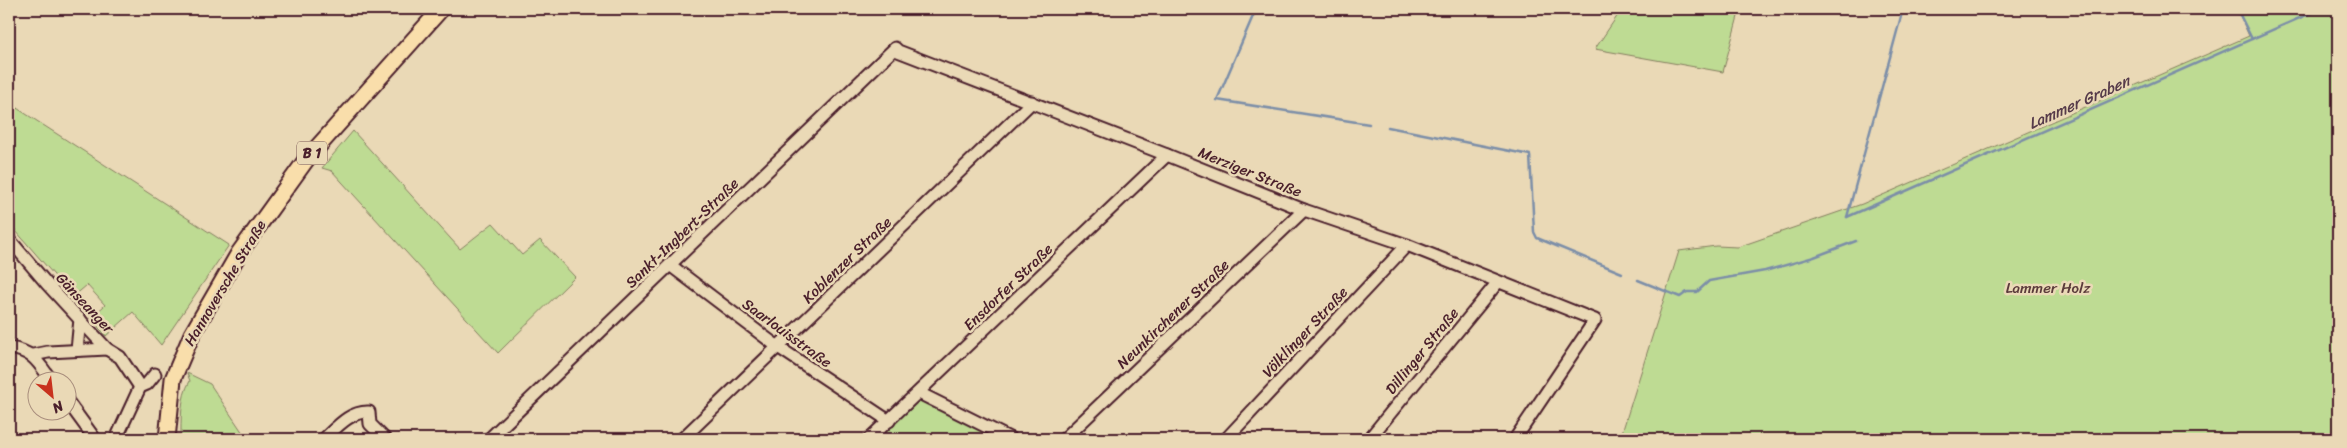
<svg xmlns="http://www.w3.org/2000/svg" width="2347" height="448" font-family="Sriracha,sans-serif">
<rect width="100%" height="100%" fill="#ead9b6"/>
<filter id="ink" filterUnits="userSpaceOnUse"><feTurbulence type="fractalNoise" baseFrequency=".02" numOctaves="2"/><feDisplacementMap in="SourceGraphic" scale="10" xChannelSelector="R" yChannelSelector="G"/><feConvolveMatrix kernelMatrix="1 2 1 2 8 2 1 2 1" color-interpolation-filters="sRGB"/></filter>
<g filter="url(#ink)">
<!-- green -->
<g fill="#bedb93" stroke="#847d5f">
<polygon points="1622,9 1740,9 1723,72 1595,49"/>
<polygon points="2237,9 2338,9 2338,439 1620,439 1679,251 1716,246 1738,247 1862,204 2249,36"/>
<polygon points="9,103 229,245 161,345 133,312 106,336 91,318 105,305 87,285 73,297 9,223"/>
<polygon points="353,131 460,249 493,223 522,255 540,240 575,277 498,353 332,171 322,168"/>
<path d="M 187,373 L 210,384 L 247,439 L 181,439 C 181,421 180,397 190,381 Z"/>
<polygon points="919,393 1011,439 869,439"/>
</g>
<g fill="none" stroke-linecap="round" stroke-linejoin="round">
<!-- stream -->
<g stroke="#7b8ea8" stroke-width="2.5">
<polyline points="1256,9 1217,100 1369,124"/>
<polyline points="2237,9 2252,39"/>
<polyline points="1388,127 1530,155 1534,232 1537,238 1622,273"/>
<polyline points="1847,217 2320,9"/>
<polyline points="1847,217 1903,9"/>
<polyline points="1638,280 1680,297 1687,292 1697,292 1709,281 1765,271 1814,257 1856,241"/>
</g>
<!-- minor casing -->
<g stroke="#4a1f2b" stroke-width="15">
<g id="minor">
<polyline points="9,239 47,284 107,349 120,357 140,387"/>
<polyline points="670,265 778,347 889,421"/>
<path d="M 9,348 C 33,351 38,362 51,380"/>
<polyline points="77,350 80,319"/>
<polyline points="33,355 48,352 107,349"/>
<polyline points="919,393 1011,439"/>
<polyline points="68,402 95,439"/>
<polyline points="116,439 140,387 147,384 155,374"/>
<path d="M 324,439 C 337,427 350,411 369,412 L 370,424 L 385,439"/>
<polyline points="489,439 895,48 898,51 1167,155 1304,210 1407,245 1595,320 1515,439"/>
<polyline points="682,439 1032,102"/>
<polyline points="869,439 1167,155"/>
<polyline points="1064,439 1304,210"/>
<polyline points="1226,439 1407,245"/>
<polyline points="1369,439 1498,282"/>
</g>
</g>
<!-- major casing -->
<g stroke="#4a1f2b" stroke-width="19">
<polyline id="major" points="167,439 173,379 192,334 239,253 306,160 441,9"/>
</g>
<!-- minor -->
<use href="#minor" stroke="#ead9b6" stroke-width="11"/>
<!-- major -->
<use href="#major" stroke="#f9deab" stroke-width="15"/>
</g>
</g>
<g text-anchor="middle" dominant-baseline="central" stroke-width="5" stroke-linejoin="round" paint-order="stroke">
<!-- shield labels -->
<rect fill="#ead9b6" stroke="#7a5755" stroke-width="1" x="297" y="141.5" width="30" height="23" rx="4"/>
<g font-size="14" font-weight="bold" fill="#4a1f2b">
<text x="312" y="153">B 1</text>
</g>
<!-- street labels -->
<g font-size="15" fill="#4a1f2b" stroke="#ead9b6">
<text transform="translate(1250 172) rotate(22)">Merziger Straße</text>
<text transform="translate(682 233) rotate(-44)">Sankt-Ingbert-Straße</text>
<text transform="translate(847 260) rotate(-44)">Koblenzer Straße</text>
<text transform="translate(225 283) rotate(-59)">Hannoversche Straße</text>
<text transform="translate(1008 287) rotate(-44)">Ensdorfer Straße</text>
<text transform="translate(85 303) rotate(47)">Gänseanger</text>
<text transform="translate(1173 314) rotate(-44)">Neunkirchener Straße</text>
<text transform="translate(1305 332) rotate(-47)">Völklinger Straße</text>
<text transform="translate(787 333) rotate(36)">Saarlouisstraße</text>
<text transform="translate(1422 351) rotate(-51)">Dillinger Straße</text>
</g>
<!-- park labels -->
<g font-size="15" fill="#5b3b3b" stroke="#ead9b6">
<text x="2048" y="288">Lammer Holz</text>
</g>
<!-- water labels -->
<g font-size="16" font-style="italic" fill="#563b4a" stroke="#ead9b6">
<text transform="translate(2079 102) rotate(-24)">Lammer Graben</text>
</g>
</g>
<!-- margin -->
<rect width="2347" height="448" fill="none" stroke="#ead9b6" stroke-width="30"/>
<rect x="15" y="15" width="2317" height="418" fill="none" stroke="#4a1f2b" stroke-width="2" filter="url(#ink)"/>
<!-- north arrow -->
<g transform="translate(52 396) rotate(152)"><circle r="24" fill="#ead9b6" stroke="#aa8f7e"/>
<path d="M0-4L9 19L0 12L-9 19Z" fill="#c8321e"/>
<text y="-8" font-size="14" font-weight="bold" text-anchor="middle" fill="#4a1f2b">N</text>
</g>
</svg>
